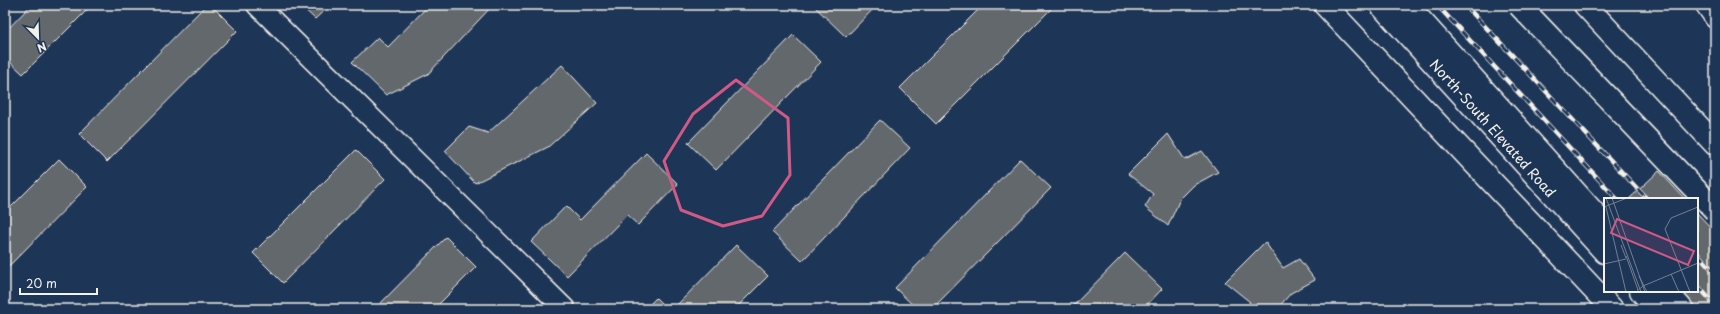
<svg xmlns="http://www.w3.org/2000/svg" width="1720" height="314" font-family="'Playpen Sans',sans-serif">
<rect width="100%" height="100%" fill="#1d3557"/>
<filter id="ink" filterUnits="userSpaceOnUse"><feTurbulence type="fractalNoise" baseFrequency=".025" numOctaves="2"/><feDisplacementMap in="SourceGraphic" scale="8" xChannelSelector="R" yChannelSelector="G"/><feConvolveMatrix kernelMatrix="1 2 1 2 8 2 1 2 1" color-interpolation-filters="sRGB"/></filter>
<g filter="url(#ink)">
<!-- building -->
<g fill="#63676d" stroke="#f4f1e8">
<polygon points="31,5 92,5 23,74 5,57 5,32"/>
<polygon points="206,5 211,5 237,31 107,162 79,134"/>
<polygon points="300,5 330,5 315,19"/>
<polygon points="429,5 493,5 428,74 386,95 352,62 378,37 388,47"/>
<polygon points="813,5 877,5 846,37"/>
<polygon points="983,5 1055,5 936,124 900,88"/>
<polygon points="793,35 821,62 716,170 688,143"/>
<polygon points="562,65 597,103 548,147 475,183 445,151 469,127 488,133"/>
<polygon points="880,120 910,148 802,261 772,232"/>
<polygon points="1168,134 1185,160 1202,151 1218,172 1194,185 1180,199 1168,226 1145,207 1153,194 1128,174"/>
<polygon points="356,150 385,179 283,283 253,253"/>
<polygon points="646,153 678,184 638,225 627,215 567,276 531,242 566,206 580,220"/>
<polygon points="59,159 87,187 5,270 5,213"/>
<polygon points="1020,159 1051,188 932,309 917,309 895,288"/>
<polygon points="1659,171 1685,199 1629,199"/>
<polygon points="1697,213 1715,232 1715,309 1692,309 1676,291 1697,291"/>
<polygon points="446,237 476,267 434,309 375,309"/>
<polygon points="1265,242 1283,268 1299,259 1315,280 1291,293 1277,309 1245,309 1250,302 1225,282"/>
<polygon points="736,245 768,276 735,309 720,309 717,307 715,309 673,309"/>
<polygon points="1125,253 1162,289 1143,309 1070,309"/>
<polygon points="656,298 667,309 645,309"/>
</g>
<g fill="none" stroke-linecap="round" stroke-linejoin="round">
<!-- minor casing -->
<g stroke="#f4f1e8" stroke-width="23">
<g id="minor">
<polyline points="257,5 565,309"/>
<polyline points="1706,5 1715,18"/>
</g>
</g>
<!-- primary casing -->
<g stroke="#f4f1e8" stroke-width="25">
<g id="primary">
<polyline points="1407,5 1605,225"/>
<polyline points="1666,291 1682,309"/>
</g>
</g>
<!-- trunk casing -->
<g stroke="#f4f1e8" stroke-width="25">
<g id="trunk">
<polyline points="1325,5 1612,309"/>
<polyline points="1381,5 1605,252"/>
<polyline points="1585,5 1715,144"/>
<polyline points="1641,291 1657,309"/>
</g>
</g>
<!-- minor -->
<use href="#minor" stroke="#1d3557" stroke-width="20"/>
<!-- primary -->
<use href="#primary" stroke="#1d3557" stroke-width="22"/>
<!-- trunk -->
<use href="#trunk" stroke="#1d3557" stroke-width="22"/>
<!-- rail casing -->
<g stroke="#f4f1e8" stroke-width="4.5">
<g id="rail">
<polyline points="1437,5 1617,199"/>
<polyline points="1465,5 1647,199"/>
<polyline points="1697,253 1715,273"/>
<polyline points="1697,285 1715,305"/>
</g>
</g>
<!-- rail -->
<use href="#rail" stroke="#1d3557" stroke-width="3" stroke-dasharray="9" stroke-linecap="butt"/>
<!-- trunk-bridge casing -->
<g stroke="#f4f1e8" stroke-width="25" stroke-linecap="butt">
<polyline id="trunk-bridge" points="1519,5 1715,210"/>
</g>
<!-- trunk-bridge -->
<use href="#trunk-bridge" stroke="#1d3557" stroke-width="22"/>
</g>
</g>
<!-- marked area -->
<path fill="none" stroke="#d15985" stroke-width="3" stroke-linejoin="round" d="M 736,80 L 788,118 L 790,175 L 762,216 L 723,226 L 681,210 L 664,161 L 693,114 Z"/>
<g text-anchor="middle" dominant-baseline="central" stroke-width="3" stroke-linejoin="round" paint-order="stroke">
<!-- street labels -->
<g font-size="14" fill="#f4f1e8" stroke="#1d3557">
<text transform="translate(1493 128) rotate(48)">North-South Elevated Road</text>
</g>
</g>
<!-- overview -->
<g transform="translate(1604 198)">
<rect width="94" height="94" fill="#1d3557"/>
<path fill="none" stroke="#738091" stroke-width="1" d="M 2,0 L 37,94M 8,0 L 41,94M 0,9 L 23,0M 2,9 L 22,94M 17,47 L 22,60M 22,58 L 34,92M 0,66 L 22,61M 67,76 L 75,94M 35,78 L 43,94M 32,94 L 39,88 L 94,65M 86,94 L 61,31 L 67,20 L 94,9"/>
<path fill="#d15985" fill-opacity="0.15" stroke="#d15985" stroke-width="2" d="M 13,21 L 90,53 L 84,67 L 7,35 Z"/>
<rect width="94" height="94" fill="none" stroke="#f4f1e8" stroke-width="2"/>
</g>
<!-- margin -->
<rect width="1720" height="314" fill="none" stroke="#1d3557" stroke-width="20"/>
<rect x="10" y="10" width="1700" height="294" fill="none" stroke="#f4f1e8" stroke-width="1.5" filter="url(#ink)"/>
<!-- north arrow -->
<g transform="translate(38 38) rotate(157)" stroke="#1d3557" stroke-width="3" paint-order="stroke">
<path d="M0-3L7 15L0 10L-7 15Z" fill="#f4f1e8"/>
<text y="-6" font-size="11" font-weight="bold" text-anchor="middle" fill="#f4f1e8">N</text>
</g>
<!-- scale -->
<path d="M20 288v6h77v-6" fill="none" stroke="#f4f1e8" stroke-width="2"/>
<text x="26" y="288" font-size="12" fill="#f4f1e8" stroke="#1d3557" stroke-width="3" paint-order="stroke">20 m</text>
</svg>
